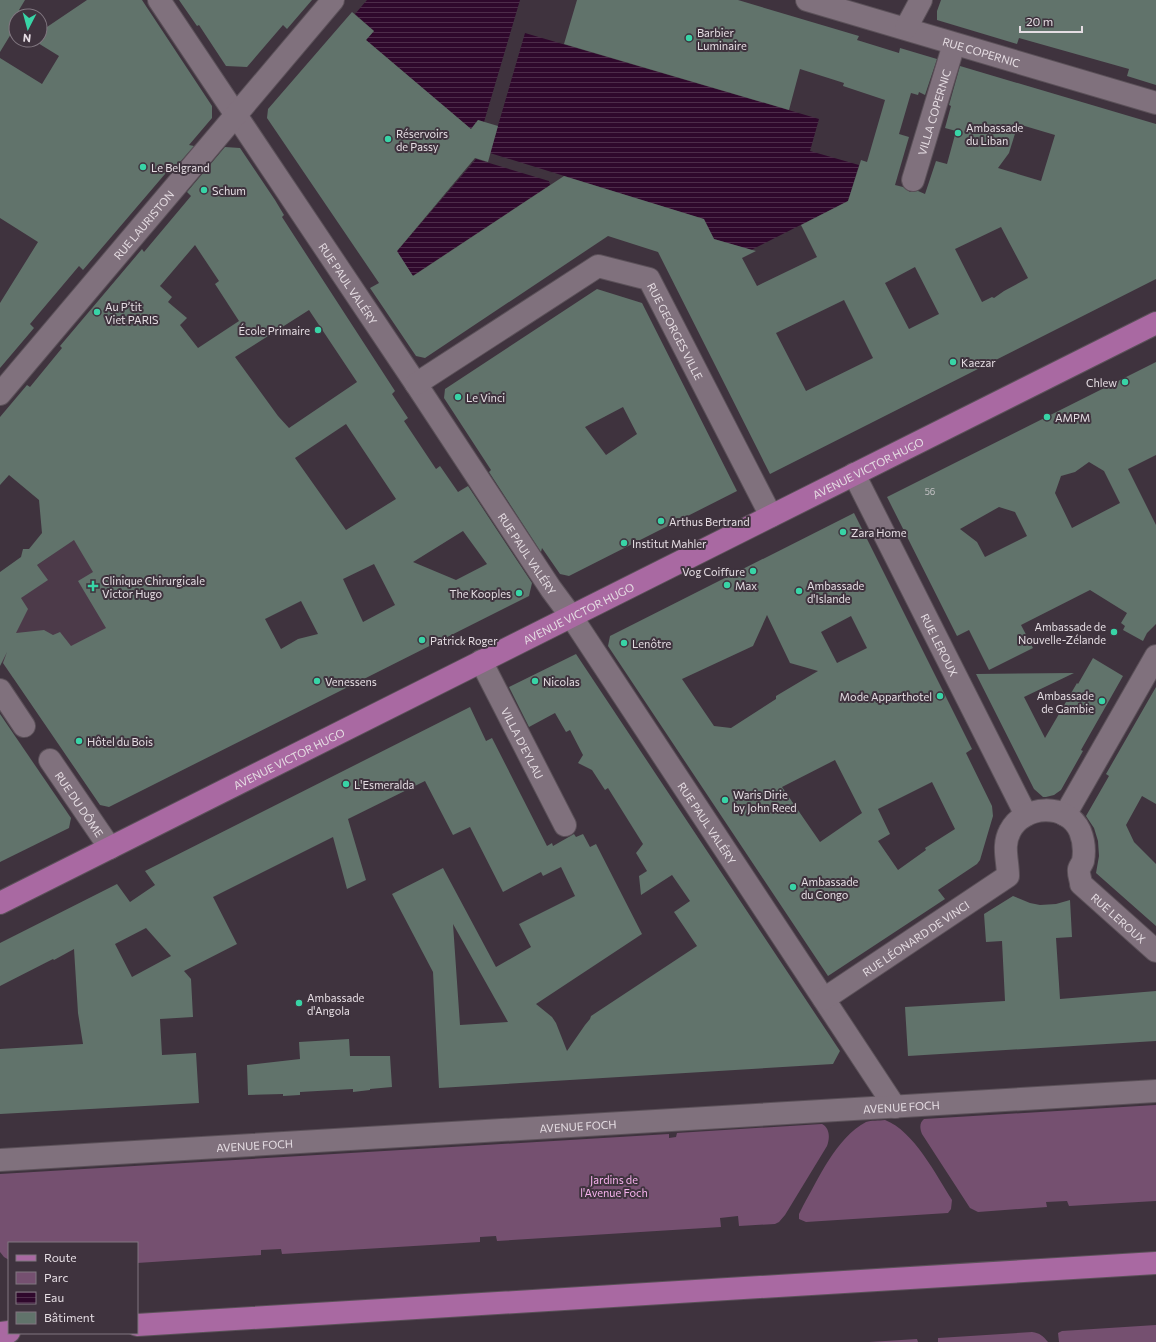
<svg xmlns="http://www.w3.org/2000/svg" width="1156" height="1342" font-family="Commissioner,sans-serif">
<defs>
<pattern id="water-rules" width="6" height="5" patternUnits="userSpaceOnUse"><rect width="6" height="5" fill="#2f082c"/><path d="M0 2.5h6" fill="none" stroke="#4d2c4a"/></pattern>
</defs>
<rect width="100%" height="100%" fill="#3f333e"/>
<!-- built -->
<polygon fill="#4c3a49" points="132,499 181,591 13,678 0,659 0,591"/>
<!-- park -->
<g fill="#755070">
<path d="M 1156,1105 L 1156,1201 L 1069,1206 L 1067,1201 L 1046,1202 L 1047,1207 L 978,1212 L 970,1208 L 922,1134 C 920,1129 919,1123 924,1119 Z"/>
<path d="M 885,1120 C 914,1131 936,1175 952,1200 L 951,1209 L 948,1213 L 806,1222 L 799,1219 L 799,1214 L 803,1206 C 819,1178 836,1138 866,1122 C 871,1120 879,1121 885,1120 Z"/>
<path d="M 822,1124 C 830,1128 830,1138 827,1146 L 785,1215 L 779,1222 L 775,1224 L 739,1226 L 738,1216 L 720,1218 L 721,1227 L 497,1241 L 496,1236 L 480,1237 L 480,1242 L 282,1254 L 281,1249 L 261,1250 L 261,1255 L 137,1263 L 137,1243 L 9,1243 L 9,1260 L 4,1257 L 0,1252 L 0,1174 L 669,1134 L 669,1138 L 676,1137 L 677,1133 Z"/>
<polygon points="1156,1325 1156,1342 1059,1342 1058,1333 1062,1331"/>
<path d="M 1032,1332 C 1040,1333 1043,1336 1048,1342 L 938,1342 L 938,1338 Z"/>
<polygon points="917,1339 918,1342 869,1342"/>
</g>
<!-- water -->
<g fill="url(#water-rules)">
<polygon points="367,0 520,0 484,122 478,120 471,129 366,40 374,31 355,14"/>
<polygon points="525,33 819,119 810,151 859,165 848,201 751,250 714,239 703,219 490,153"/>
<polygon points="476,159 549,181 550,185 414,275 412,275 397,252 398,250"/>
</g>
<!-- building -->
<g fill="#61736b" fill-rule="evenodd">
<polygon points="0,0 25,0 19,10 29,16 16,16 16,30 14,29 0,52"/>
<polygon points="87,0 142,0 212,106 212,118 189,145 194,146 173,170 171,167 83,270 79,266 30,324 34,328 0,368 0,303 38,242 0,218 0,58 42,84 59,56 33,40 40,40 40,23 47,27"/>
<polygon points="179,0 312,0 287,29 283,25 247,67 226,66 199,25 197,26"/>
<path d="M 577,0 L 738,0 L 859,36 L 857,40 L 899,53 L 900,48 L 937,59 L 925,95 L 919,92 L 918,95 L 911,93 L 899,134 L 909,137 L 895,185 L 903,187 L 910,192 L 918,191 L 925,194 L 936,161 L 947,164 L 956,131 L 945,128 L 951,106 L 949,105 L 960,66 L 1156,124 L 1156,279 L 770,474 L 658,252 L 608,236 L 425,358 L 416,356 L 370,288 L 379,283 L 267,118 L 268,109 L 352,12 L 374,31 L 366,40 L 471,129 L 478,120 L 498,126 L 488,162 L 475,158 L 397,251 L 413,276 L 564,176 L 704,219 L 714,239 L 756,251 L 742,258 L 757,286 L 817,257 L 801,225 L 848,201 L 861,160 L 867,162 L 885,100 L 843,86 L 844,83 L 800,69 L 789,110 L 564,44 ZM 1018,124 L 1055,135 L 1041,181 L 998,168 L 1009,153 ZM 1001,227 L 1028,278 L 1004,291 L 994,298 L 992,297 L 982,302 L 955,249 ZM 915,267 L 939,314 L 909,329 L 885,283 ZM 844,300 L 873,358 L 806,391 L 776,333 Z"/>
<polygon points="941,0 1156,0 1156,85 1127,76 1129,69 1019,38 1017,44 937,20 937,11"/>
<path d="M 225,147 L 240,148 L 275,200 L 284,215 L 282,217 L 395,391 L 392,394 L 408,418 L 404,421 L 436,469 L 440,466 L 458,492 L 468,486 L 532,583 L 529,596 L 109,807 L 100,805 L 3,663 L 7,652 L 0,666 L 0,572 L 21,557 L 23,549 L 29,549 L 42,533 L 39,500 L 9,475 L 0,485 L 0,417 L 27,385 L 30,387 L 62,348 L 60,346 L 142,249 L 144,252 L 191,196 L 187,192 ZM 195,245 L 219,281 L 215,284 L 239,321 L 198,348 L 180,325 L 187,318 L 168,302 L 172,297 L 160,286 ZM 309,310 L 357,382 L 289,428 L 278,416 L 235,357 ZM 346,424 L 396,499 L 346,530 L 295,458 ZM 463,531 L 487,564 L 456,580 L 413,562 ZM 74,540 L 93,572 L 78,581 L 106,628 L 71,646 L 60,632 L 53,635 L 44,630 L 16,633 L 28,609 L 21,598 L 48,580 L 37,565 ZM 374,564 L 395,605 L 363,622 L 343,579 ZM 301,601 L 318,634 L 298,639 L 281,649 L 265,619 Z"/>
<path d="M 597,289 L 642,303 L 737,491 L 569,576 L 560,574 L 542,548 L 541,552 L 489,472 L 491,470 L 444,398 L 445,389 ZM 623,407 L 637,434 L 606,455 L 585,427 Z"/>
<path d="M 1156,362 L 1156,455 L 1128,469 L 1156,525 L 1156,624 L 1147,633 L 1143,641 L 1123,630 L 1125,626 L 1121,623 L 1127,613 L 1090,590 L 1021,625 L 1033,648 L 989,670 L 969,630 L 957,636 L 887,497 ZM 1089,462 L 1104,471 L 1120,503 L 1072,528 L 1055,493 L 1061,476 L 1075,472 ZM 999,507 L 1015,512 L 1027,536 L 985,557 L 977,542 L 960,529 Z"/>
<path d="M 854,513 L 972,749 L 966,753 L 992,806 L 993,816 L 980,860 L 977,864 L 938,890 L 945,899 L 828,976 L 608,646 L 610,636 ZM 767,615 L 790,663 L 818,671 L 776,696 L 776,699 L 731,728 L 714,726 L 682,679 L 753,646 ZM 851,616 L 867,648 L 837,663 L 821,632 ZM 835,760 L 862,813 L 820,842 L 782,787 ZM 932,782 L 955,829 L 925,848 L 926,850 L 898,870 L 878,841 L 890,834 L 878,809 Z"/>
<path d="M 576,654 L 840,1051 L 833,1064 L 439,1088 L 433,972 L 392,894 L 443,868 L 496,967 L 531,947 L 519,924 L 575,896 L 561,867 L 543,876 L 541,872 L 503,892 L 470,827 L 453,835 L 425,781 L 348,819 L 366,880 L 347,889 L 333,837 L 213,897 L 237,944 L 184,971 L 191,979 L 193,1017 L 160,1019 L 162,1055 L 196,1053 L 199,1103 L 0,1114 L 0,1049 L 83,1044 L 78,1013 L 74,949 L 54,960 L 53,959 L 0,986 L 0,943 L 117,884 L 130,902 L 155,885 L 145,871 L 470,707 L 486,741 L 492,738 L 547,846 L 552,843 L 553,846 L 574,834 L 576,837 L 583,834 L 590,847 L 596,844 L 642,934 L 536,1004 L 552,1017 L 556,1023 L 567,1051 L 585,1025 L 590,1019 L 591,1016 L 697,946 L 674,912 L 690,901 L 672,875 L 641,895 L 639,876 L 647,871 L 636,853 L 643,844 L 608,788 L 605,790 L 592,770 L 578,763 L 583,755 L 570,730 L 566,732 L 555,713 L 529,727 L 509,687 ZM 453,924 L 508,1022 L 460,1025 ZM 146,928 L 171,956 L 132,977 L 115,944 Z"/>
<polygon points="1093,658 1123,676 1081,750 1083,751 1061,790 1054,795 1046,797 1043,797 1034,789 976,674 1074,673 1024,697 1045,738 1077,683 1078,684"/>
<polygon points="1156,687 1156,804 1142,796 1126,825 1134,842 1156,864 1156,926 1096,873 1099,856 1098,841 1094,828 1086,816 1109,776 1106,774"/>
<polygon points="0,714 71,818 69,828 0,862"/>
<polygon points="1013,896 1030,903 1040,905 1056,904 1070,900 1072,937 1056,938 1060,999 1156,991 1156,1041 908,1056 905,1007 1005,1001 1002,941 986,942 984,914"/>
<polygon points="349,1039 350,1056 390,1056 392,1087 370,1089 370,1090 353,1092 353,1089 300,1092 300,1095 283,1096 283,1094 248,1095 247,1065 300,1059 299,1042"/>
</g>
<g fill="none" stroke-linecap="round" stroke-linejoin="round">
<!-- minor casing -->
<g stroke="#5b5159" stroke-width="24">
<g id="minor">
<path id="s1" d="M 159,0 L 416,384 L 551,589 L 571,616 L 895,1107"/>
<path id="s2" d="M 807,0 L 1156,103"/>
<polyline points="906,28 921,0"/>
<path id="s3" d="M 913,180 L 954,44"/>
<path id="s4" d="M 416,384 L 598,266 L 649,279 L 771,516"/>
<path id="s5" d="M 0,394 L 333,0"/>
<path id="s6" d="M 854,474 L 1026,815"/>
<path id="s7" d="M 481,661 L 565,825"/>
<polyline points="0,690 24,726"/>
<path id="s8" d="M 50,760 L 110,848"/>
<polyline points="1065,815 1156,656"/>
<path id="s9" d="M 824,999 L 1008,876 C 1008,860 1002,846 1010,831 C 1023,805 1067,802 1080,831 C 1084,841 1085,850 1083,861 C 1082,864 1080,866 1079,869 C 1078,874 1081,880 1081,884 L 1156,951"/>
<path id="s10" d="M 0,1160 L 1156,1091"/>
</g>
</g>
<!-- major casing -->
<g stroke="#5b5159" stroke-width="24">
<g id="major">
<path id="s11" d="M 0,903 L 1156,323"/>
<polyline points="137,1325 1156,1263"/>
<polyline points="0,1333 9,1332"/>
</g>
</g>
<!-- minor -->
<use href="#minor" stroke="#80717d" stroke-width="22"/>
<!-- major -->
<use href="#major" stroke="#a969a2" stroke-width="22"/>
</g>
<!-- markers -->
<g fill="#38d4a6" stroke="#3f333e" stroke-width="1.5">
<circle cx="689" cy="38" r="4"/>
<circle cx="958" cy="133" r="4"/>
<circle cx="388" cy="139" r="4"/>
<circle cx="143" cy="167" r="4"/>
<circle cx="204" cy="190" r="4"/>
<circle cx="97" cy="312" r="4"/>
<circle cx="318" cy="330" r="4"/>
<circle cx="953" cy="362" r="4"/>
<circle cx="1125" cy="382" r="4"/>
<circle cx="458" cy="397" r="4"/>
<circle cx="1047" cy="417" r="4"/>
<circle cx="661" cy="521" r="4"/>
<circle cx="843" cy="532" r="4"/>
<circle cx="624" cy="543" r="4"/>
<circle cx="753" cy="571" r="4"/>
<circle cx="727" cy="585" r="4"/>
<path d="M91 580h4v4h4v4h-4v4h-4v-4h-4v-4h4z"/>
<circle cx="799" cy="591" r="4"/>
<circle cx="519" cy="593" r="4"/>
<circle cx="1114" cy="632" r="4"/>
<circle cx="422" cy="640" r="4"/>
<circle cx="624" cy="643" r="4"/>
<circle cx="317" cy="681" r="4"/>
<circle cx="535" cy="681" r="4"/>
<circle cx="940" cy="696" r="4"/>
<circle cx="1102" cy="701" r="4"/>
<circle cx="79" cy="741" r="4"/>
<circle cx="346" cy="784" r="4"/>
<circle cx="725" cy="800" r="4"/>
<circle cx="793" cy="887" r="4"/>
<circle cx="299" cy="1003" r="4"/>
</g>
<g text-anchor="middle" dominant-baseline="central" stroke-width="4" stroke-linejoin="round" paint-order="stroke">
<!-- number labels -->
<g font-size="9" fill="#c4c2c5">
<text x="930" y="491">56</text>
</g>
<!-- poi labels -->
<g font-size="11" fill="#e5dde3" stroke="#3f333e" text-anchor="start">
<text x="697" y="32">Barbier<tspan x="697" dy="13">Luminaire</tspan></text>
<text x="966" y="127">Ambassade<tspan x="966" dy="13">du Liban</tspan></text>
<text x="396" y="133">Réservoirs<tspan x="396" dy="13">de Passy</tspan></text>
<text x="151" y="167">Le Belgrand</text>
<text x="212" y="190">Schum</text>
<text x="105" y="306">Au P’tit<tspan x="105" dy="13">Viet PARIS</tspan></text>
<text x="310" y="330" text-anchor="end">École Primaire</text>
<text x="961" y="362">Kaezar</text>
<text x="1117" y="382" text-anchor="end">Chlew</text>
<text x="466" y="397">Le Vinci</text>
<text x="1055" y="417">AMPM</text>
<text x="669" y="521">Arthus Bertrand</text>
<text x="851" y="532">Zara Home</text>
<text x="632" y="543">Institut Mahler</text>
<text x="745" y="571" text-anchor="end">Vog Coiffure</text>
<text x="102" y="580">Clinique Chirurgicale<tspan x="102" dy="13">Victor Hugo</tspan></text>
<text x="735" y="585">Max</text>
<text x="807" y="585">Ambassade<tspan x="807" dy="13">d'Islande</tspan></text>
<text x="511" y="593" text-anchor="end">The Kooples</text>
<text x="1106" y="626" text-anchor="end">Ambassade de<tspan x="1106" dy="13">Nouvelle-Zélande</tspan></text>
<text x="430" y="640">Patrick Roger</text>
<text x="632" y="643">Lenôtre</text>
<text x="325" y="681">Venessens</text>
<text x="543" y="681">Nicolas</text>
<text x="1094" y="695" text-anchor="end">Ambassade<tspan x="1094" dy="13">de Gambie</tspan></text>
<text x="932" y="696" text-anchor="end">Mode Apparthotel</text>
<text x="87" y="741">Hôtel du Bois</text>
<text x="354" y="784">L'Esmeralda</text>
<text x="733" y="794">Waris Dirie<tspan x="733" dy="13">by John Reed</tspan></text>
<text x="801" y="881">Ambassade<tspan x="801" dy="13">du Congo</tspan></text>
<text x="307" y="997">Ambassade<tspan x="307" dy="13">d'Angola</tspan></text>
</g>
<!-- street labels -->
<g font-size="11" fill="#e5dde3" stroke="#3f333e">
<text stroke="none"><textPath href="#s2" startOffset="182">RUE COPERNIC</textPath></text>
<text stroke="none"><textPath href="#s3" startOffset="71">VILLA COPERNIC</textPath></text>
<text stroke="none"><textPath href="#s5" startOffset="222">RUE LAURISTON</textPath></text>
<text stroke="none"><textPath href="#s1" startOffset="341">RUE PAUL VALÉRY</textPath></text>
<text stroke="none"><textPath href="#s4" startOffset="328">RUE GEORGES VILLE</textPath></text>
<text stroke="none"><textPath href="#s11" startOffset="971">AVENUE VICTOR HUGO</textPath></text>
<text stroke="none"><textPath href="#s1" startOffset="665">RUE PAUL VALÉRY</textPath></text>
<text stroke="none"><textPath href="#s11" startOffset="647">AVENUE VICTOR HUGO</textPath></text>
<text stroke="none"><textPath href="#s6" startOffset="191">RUE LEROUX</textPath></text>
<text stroke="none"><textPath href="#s7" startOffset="92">VILLA D'EYLAU</textPath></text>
<text stroke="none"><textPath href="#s11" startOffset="323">AVENUE VICTOR HUGO</textPath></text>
<text stroke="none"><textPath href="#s8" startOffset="53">RUE DU DÔME</textPath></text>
<text stroke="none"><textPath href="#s1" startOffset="989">RUE PAUL VALÉRY</textPath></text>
<text stroke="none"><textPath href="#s9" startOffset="458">RUE LEROUX</textPath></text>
<text stroke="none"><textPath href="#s9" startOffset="110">RUE LÉONARD DE VINCI</textPath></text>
<text stroke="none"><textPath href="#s10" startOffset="903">AVENUE FOCH</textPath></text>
<text stroke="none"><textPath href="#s10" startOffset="579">AVENUE FOCH</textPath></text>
<text stroke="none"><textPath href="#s10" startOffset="255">AVENUE FOCH</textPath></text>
</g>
<!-- park labels -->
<g font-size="11" fill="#f6b2ed" stroke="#3f333e">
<text x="614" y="1179">Jardins de<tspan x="614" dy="13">l'Avenue Foch</tspan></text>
</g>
</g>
<!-- legend -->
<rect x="8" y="1242" width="130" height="92" fill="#3f333e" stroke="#817780"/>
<rect x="16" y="1255" width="20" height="6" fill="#a969a2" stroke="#817780"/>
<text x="44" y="1262" font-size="12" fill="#e5dde3">Route</text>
<rect x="16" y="1272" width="20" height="12" fill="#755070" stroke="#817780"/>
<text x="44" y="1282" font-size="12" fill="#e5dde3">Parc</text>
<rect x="16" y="1292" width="20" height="12" fill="url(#water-rules)" stroke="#817780"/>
<text x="44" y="1302" font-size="12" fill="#e5dde3">Eau</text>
<rect x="16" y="1312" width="20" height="12" fill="#61736b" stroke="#817780"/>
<text x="44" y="1322" font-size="12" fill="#e5dde3">Bâtiment</text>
<!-- north arrow -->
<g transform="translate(28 28) rotate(186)"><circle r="19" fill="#3f333e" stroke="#817780"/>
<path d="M0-3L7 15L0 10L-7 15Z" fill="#38d4a6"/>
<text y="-6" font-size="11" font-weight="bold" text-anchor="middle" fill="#e5dde3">N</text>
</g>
<!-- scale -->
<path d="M1020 26v6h62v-6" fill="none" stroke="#e5dde3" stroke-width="2"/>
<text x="1026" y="26" font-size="12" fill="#e5dde3" stroke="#3f333e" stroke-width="3" paint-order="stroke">20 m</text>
</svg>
